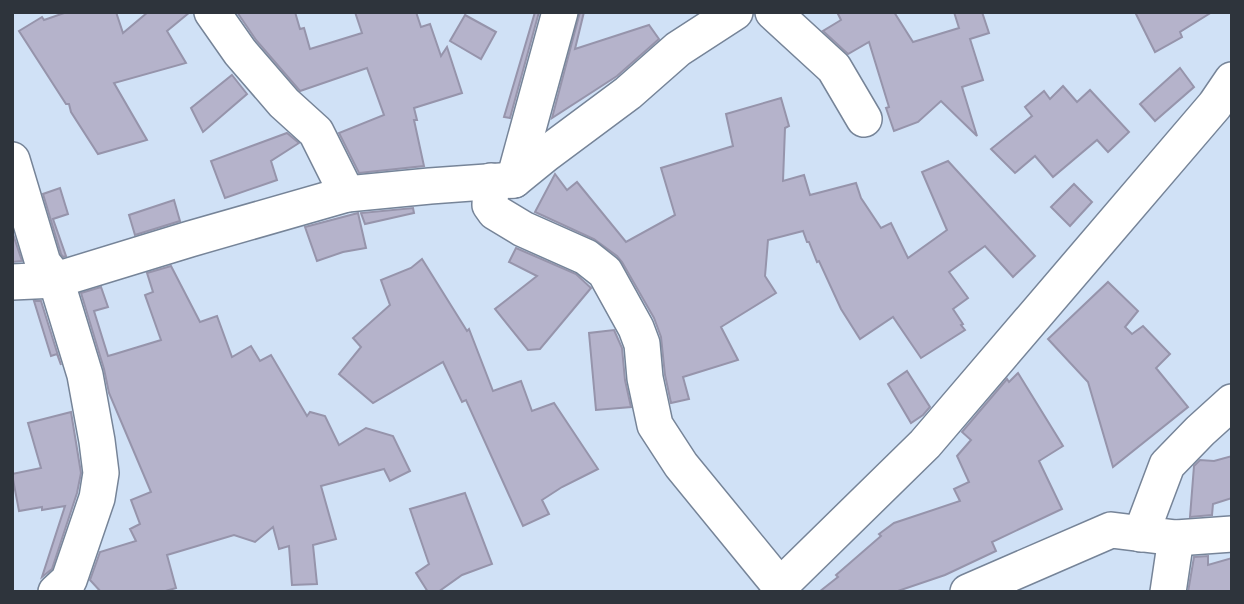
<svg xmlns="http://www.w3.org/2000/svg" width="1244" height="604" font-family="Mulish,sans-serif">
<rect width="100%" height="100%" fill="#d0e1f6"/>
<!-- building -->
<g fill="#b5b3cb" stroke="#9694ab" stroke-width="2">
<polygon points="67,12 116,12 123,33 148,12 190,12 167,31 186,63 114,83 147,140 98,154 71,112 69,104 66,104 19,31 42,17 44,20"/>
<polygon points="237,12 295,12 300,29 304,28 310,49 362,33 355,12 416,12 421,27 430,24 441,56 447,47 462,93 414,108 417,120 414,120 424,166 359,173 339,133 384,115 367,68 300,91 256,40"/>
<polygon points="535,12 539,12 510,118 504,117"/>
<polygon points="580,12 584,12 575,49 649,25 659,39 617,76 552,118"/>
<polygon points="837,12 894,12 913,42 959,28 954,12 982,12 989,33 970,39 983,80 962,87 977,136 941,101 918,122 894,131 886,108 889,107 869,42 848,54 823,31 841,20"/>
<polygon points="1135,12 1212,12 1180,32 1182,37 1155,52"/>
<polygon points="465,15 496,32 481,59 450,41"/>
<polygon points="1180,68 1194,87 1155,121 1140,104"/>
<polygon points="232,75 247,94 203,132 191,108"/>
<polygon points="1063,86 1077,102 1090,90 1129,132 1108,152 1097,140 1053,177 1035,156 1015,173 991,149 1032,116 1025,107 1044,91 1050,99"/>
<polygon points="781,98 789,126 785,128 783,181 804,175 810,195 856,183 861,198 881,228 891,223 908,258 947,230 922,172 948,161 1035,256 1013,277 985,246 949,272 968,298 953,309 963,324 961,325 965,330 921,358 893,317 860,339 841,309 819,261 817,262 809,242 807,242 803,231 768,240 765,276 776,293 721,327 738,360 683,377 689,399 671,403 665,375 661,337 654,318 622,262 617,256 594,239 535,212 555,174 567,190 577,182 626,242 675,215 661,168 733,146 726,114"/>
<polygon points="287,133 299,143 271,161 277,180 225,198 211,161"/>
<polygon points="1074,184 1092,202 1070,226 1051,207"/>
<polygon points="60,188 68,214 53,219 66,256 63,257 61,254 43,194"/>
<polygon points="174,200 180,221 135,235 129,215"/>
<polygon points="413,208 414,213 365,224 361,213"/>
<polygon points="358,213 366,248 343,252 317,261 305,227"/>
<polygon points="12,231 22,261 12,262"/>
<polygon points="516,248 576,274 591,288 540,349 528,350 495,309 537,276 509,262"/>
<polygon points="422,259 467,331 469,329 493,391 521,381 532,411 554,403 598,469 562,487 542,500 549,514 523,526 466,400 462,402 443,362 373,403 339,374 361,347 353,338 390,305 381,280 411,268"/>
<polygon points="171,266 200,322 217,316 232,357 251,346 260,361 271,355 307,416 310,412 325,416 339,445 366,428 393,436 410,471 390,481 384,469 321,486 336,539 313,545 317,584 292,585 289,546 279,549 273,527 255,542 234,535 167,555 176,588 162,592 101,592 90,580 100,552 136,541 130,529 140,524 131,500 151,492 109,393 104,369 81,293 101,287 108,307 94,311 108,356 115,354 161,340 145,295 153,292 147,273"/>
<polygon points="1108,282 1138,311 1125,327 1132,334 1143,326 1170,354 1156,368 1188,407 1113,467 1088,382 1048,339"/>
<polygon points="34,301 41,301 61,365 57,354 51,356"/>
<polygon points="614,330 622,348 625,380 631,407 596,410 589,333"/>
<polygon points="907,371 930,407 923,415 911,423 888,384"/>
<polygon points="1018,373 1063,446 1039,461 1062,509 992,542 996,551 945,575 895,592 819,592 838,577 836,575 881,536 879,534 894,523 960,501 954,489 969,482 957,456 971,440 962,432 1007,379 1009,382"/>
<polygon points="71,412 81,473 77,493 52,569 42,577 65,506 42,510 42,507 19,511 12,474 41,468 28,423"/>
<polygon points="1232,456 1232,498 1213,504 1212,515 1190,517 1194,466 1200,460 1214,461"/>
<polygon points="465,493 492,564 462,575 438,592 428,592 416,573 429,564 410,509"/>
<polygon points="1208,556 1208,565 1232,558 1232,592 1188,592 1194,557"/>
</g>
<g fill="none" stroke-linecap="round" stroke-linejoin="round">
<!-- minor casing -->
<g stroke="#768498" stroke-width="38">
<g id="minor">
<polyline points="212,12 240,52 284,103 316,132 347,194"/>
<polyline points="773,12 834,68 864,119"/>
<polyline points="12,160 43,263 56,280 85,375 97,441 101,473 97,498 69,580 56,592"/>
<polyline points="514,180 560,12"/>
<polyline points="491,181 490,205 495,212 523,229 586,257 605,272 636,328 642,344 645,378 655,425 681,465 780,586 780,592"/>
<polyline points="12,282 56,280 190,239 347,194 430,186 514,180 546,154 628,93 678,49 735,12"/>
<polyline points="1141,534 1167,465 1200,431 1232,402"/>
<polyline points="780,586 925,444 1215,105 1232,80"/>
<polyline points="968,592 1111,530 1176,538 1232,534"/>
<polyline points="1168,592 1176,538"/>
</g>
</g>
<!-- minor -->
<use href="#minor" stroke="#fff" stroke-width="35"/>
</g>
<!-- border -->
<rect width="1244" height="604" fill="none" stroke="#2e343c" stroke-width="28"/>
</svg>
